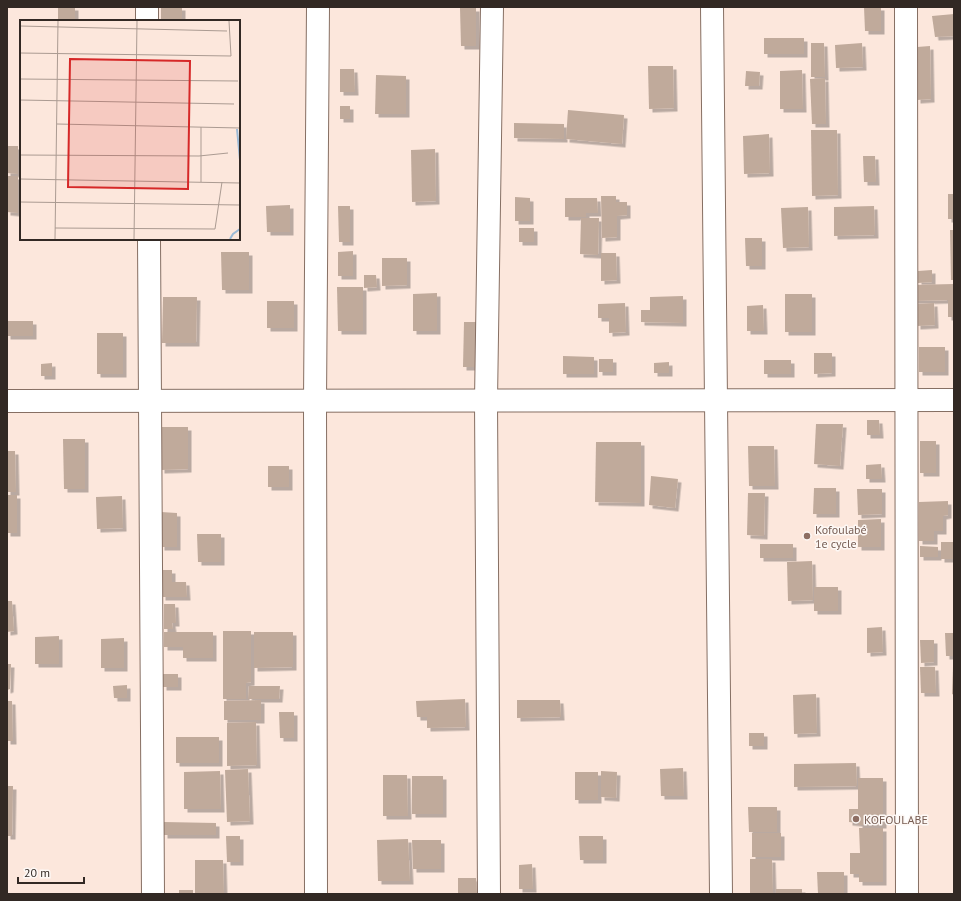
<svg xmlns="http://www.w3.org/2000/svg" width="961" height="901" font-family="'PT Sans',sans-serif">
<defs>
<filter id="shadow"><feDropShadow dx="3.5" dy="3.5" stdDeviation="0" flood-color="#0004"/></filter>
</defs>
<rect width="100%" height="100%" fill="#fce7dc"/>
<!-- building -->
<g fill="#c0aa9b" filter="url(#shadow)">
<rect x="58" y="7" width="17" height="13"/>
<rect x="161" y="7" width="21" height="14"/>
<polygon points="864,7 881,7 881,31 865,31"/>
<polygon points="460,8 476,8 476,46 461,46"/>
<polygon points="954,14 954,36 935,37 932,16"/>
<rect x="764" y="38" width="40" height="16"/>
<polygon points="811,43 824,43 825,77 811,77"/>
<polygon points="862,43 863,67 836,68 835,45"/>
<polygon points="930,46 931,99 917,100 917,47"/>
<polygon points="648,66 673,66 674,108 649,109"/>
<polygon points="340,69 354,69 355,92 340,92"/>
<polygon points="802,70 803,109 780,109 780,71"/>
<polygon points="746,71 760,72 759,86 745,86"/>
<polygon points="376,75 406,76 406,114 375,114"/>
<polygon points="825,78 826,124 812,124 810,79"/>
<rect x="340" y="106" width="10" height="13"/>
<polygon points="568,110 624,115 622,144 566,139"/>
<polygon points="514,123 564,124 564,139 514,138"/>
<polygon points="811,130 837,130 838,195 812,196"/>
<polygon points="769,134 770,173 744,174 743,136"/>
<polygon points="7,146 18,146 18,174 7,173"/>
<polygon points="435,149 436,201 412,202 411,150"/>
<polygon points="863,156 875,156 876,182 864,182"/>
<polygon points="7,176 18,176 18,213 7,212"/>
<rect x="948" y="194" width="6" height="25"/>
<polygon points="601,196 616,196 616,202 627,202 627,215 617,216 617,237 602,238"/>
<polygon points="515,197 530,198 530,221 515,221"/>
<polygon points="565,198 597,198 598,213 586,213 586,217 565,217"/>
<polygon points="290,205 290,232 267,232 266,206"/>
<polygon points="338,206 350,206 350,242 339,242"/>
<polygon points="874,206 875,235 834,236 834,207"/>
<polygon points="808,207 809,247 783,248 781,208"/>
<polygon points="581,218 599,218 598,255 580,254"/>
<rect x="519" y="228" width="15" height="14"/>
<polygon points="950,230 954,230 954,280 951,280"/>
<polygon points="745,238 762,238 762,266 746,266"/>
<polygon points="353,251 353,276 338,276 338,252"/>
<polygon points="221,252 249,252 249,290 222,290"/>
<polygon points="601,253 616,253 617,280 601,281"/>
<polygon points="382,258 407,258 407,285 382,286"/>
<polygon points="932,270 932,282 918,283 918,271"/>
<polygon points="364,275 376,275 377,287 364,288"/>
<polygon points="954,284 954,317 948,317 948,300 911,301 911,285"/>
<polygon points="337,287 363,287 363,331 338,331"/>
<polygon points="437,293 437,331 413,331 413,294"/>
<rect x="785" y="294" width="27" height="38"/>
<polygon points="683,296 683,323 641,322 641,310 650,310 650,297"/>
<polygon points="163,297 197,297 196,343 162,343"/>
<rect x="267" y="301" width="27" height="27"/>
<polygon points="625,303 626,332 609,333 609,318 598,318 598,304"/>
<polygon points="934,303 935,325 917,326 917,304"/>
<polygon points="763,305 764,331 747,331 747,306"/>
<rect x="7" y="321" width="26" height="15"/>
<polygon points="464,322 480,322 479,367 463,367"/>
<rect x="97" y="333" width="26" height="41"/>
<rect x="919" y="347" width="26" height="25"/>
<polygon points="814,353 832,353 832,373 814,374"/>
<polygon points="563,356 594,357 594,374 563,374"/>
<rect x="599" y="359" width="14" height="13"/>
<rect x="764" y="360" width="27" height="14"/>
<polygon points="669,362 669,373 654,373 654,363"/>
<polygon points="52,363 52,376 41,376 41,364"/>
<polygon points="867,420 879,420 880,435 867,435"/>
<polygon points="816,424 843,424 840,466 814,464"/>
<polygon points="161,427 188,427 188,469 161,470"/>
<polygon points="63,439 85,439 85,489 64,489"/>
<rect x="920" y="441" width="16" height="32"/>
<polygon points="596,442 641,442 641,503 595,502"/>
<polygon points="748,446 774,446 775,486 749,486"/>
<polygon points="7,451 15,451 16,492 7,492"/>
<polygon points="881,464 882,479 866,479 866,465"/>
<rect x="268" y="466" width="21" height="21"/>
<polygon points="651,476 678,479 675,508 649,505"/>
<polygon points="814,488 836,488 836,514 813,514"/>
<polygon points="857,489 882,489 882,514 858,515"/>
<polygon points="748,493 765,493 764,536 747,535"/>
<rect x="7" y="495" width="10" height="38"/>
<polygon points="122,496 123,528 97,529 96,497"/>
<polygon points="948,501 948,515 943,516 943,531 934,531 934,541 919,541 919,502"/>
<polygon points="161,512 177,513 177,547 161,547"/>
<polygon points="881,519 881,547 858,547 858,520"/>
<polygon points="197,534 221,534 221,562 198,562"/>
<rect x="941" y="542" width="12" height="17"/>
<rect x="760" y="544" width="33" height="14"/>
<polygon points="920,546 938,547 938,557 920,557"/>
<polygon points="812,561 813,600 788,601 787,562"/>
<polygon points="162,570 172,570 172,582 186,582 187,597 162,597"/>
<rect x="814" y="587" width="24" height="24"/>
<polygon points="7,601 12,601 14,631 7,632"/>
<polygon points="164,604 175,604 176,623 172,623 173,629 164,629"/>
<polygon points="882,627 883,652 867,653 867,628"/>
<polygon points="223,631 251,631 251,682 246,683 246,699 223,699"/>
<polygon points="164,632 213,632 213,658 183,658 183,647 164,647"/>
<polygon points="254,632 293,632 293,667 254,668"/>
<polygon points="945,633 954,633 954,656 946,656"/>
<polygon points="59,636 59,664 35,664 35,637"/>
<polygon points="124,638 124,668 101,668 101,639"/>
<polygon points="920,640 934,640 934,662 921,663"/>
<polygon points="7,664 11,664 10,689 7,690"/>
<polygon points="920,667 935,667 936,693 921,693"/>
<polygon points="953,667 954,667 954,695 952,694"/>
<rect x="163" y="674" width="15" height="13"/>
<polygon points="127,685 127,698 114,698 113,686"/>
<polygon points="249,686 280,686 279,699 248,699"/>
<polygon points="816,694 817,733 794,734 793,695"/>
<polygon points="465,699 466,727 427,728 427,717 417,717 416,701"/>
<polygon points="261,700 261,720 224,720 224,701"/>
<polygon points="517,700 560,700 561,717 517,718"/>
<polygon points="7,701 12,701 13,741 7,741"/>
<polygon points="279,712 294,712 294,738 280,738"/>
<polygon points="256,722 257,765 227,766 227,723"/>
<rect x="749" y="733" width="15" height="13"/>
<rect x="176" y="737" width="43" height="26"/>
<polygon points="856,763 857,786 794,787 794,764"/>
<polygon points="683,768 684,796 661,796 660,769"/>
<polygon points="248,769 250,821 227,822 225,770"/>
<polygon points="220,771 221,809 184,809 184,772"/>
<polygon points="601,771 617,772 616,798 601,797"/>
<rect x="575" y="772" width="23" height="28"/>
<polygon points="383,775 407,775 408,816 383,816"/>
<rect x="412" y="776" width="31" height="38"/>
<polygon points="858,778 883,778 883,825 859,825 859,823 849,822 849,809 858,809"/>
<polygon points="7,786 13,786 12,836 7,836"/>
<polygon points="748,807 777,807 777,832 749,832"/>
<polygon points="164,822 216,823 216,835 164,835"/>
<polygon points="859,828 883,828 883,882 859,882 859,874 850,874 850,853 860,853"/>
<rect x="752" y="833" width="29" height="24"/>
<polygon points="226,836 240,836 240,862 227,862"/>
<polygon points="579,836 603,836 603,860 580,860"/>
<polygon points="408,839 410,881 378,881 377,840"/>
<polygon points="412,840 441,840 441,869 413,869"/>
<polygon points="750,859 772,859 773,893 750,894"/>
<polygon points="195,860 223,860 224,894 195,894"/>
<polygon points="532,864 533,889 519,889 519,865"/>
<polygon points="817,872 844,872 844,894 818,894"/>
<polygon points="458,878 476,878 477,894 458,894"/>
<rect x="776" y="889" width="26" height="5"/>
<rect x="179" y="890" width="14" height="4"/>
</g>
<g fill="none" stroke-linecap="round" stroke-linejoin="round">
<!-- minor casing -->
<g stroke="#866f63" stroke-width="24">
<g id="minor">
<polyline points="147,7 147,21"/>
<polyline points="712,7 721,894"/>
<polyline points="906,7 907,894"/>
<polyline points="149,239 153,894"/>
<polyline points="7,401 954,400"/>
<polyline points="316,894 315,401 318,7"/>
<polyline points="489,894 486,401 492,7"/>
</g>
</g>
<!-- minor -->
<use href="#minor" stroke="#fff" stroke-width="22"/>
</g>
<!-- markers -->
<g fill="#8d6e63" stroke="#fdf8f5" stroke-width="1.5">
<circle cx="807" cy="536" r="4"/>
<circle cx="856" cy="819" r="4"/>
</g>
<g text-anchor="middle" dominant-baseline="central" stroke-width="3" stroke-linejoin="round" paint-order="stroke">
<!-- education labels -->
<g font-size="12" fill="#785e54" stroke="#fdf8f5" text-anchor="start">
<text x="815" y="529">Kofoulabé<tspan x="815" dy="14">1e cycle</tspan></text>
<text x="864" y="819">KOFOULABE</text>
</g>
</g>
<!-- overview -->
<g transform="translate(20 20)">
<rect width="220" height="220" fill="#fce7dc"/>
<path fill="none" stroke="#9bbad6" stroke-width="2" d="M 217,109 L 220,140M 210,219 L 213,214 L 220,209"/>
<path fill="none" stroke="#ab9b92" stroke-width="1" d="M 0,6 L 207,11M 0,33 L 211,36 L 209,1M 0,59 L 218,61M 0,80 L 214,84M 37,104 L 220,108M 181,107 L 181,162M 0,135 L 179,136 L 208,133M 0,159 L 220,163M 0,182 L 220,185M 35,208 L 195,209 L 202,162M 35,219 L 38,1M 114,219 L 117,1"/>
<path fill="#d62828" fill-opacity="0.15" stroke="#d62828" stroke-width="2" d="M 50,39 L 170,41 L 168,169 L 48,167 Z"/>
<rect width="220" height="220" fill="none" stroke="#322924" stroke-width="2"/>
</g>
<!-- border -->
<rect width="961" height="901" fill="none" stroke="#322924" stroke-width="16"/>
<!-- scale -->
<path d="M18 877v6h66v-6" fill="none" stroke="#322924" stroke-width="2"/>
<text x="24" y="877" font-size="12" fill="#322924" stroke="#fdf8f5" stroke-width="3" paint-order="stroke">20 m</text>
</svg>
